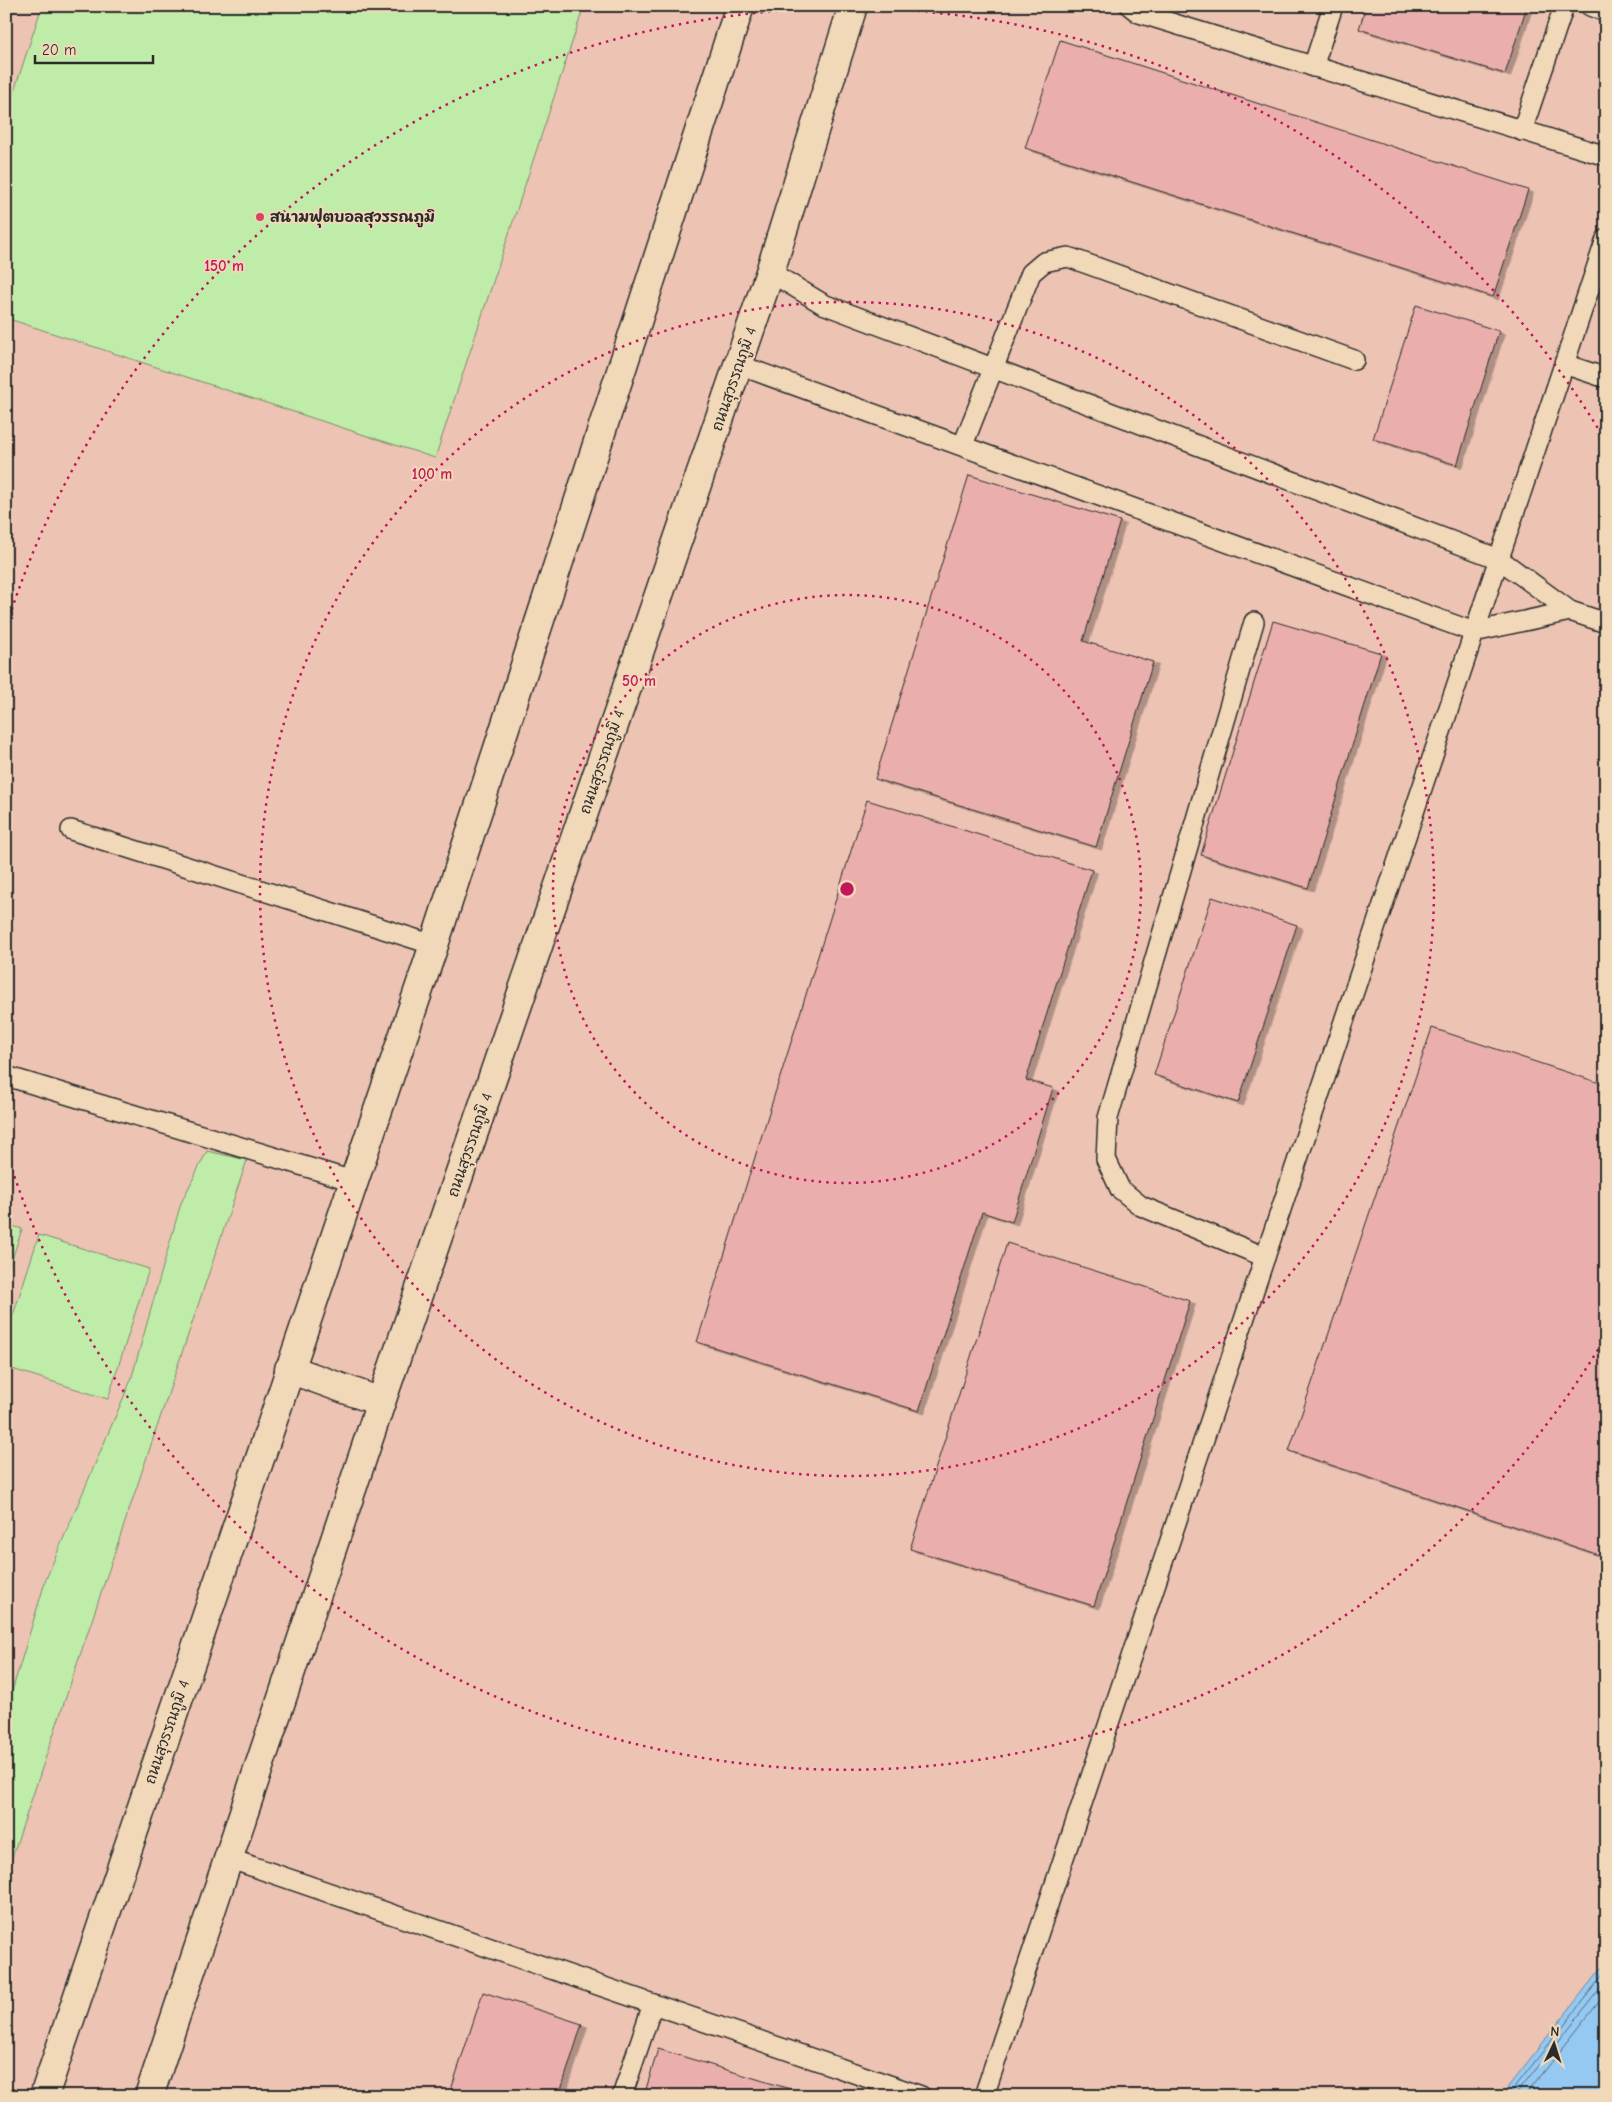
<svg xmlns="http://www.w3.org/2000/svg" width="1612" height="2102" font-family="'Comic Neue','Playpen Sans Thai',sans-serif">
<defs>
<filter id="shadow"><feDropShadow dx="5.5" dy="3" stdDeviation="0" flood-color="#0004"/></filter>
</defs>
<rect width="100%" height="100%" fill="#eeccb5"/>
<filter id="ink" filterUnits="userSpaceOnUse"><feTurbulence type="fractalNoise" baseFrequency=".02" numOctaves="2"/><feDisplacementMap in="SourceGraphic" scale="10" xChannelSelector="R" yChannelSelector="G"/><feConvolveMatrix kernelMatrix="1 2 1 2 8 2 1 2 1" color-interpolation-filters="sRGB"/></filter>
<g filter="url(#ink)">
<!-- built -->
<rect fill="#edc3b3" x="6" y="6" width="1600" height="2090"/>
<!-- green -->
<g fill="#c0eca9" stroke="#768c6a">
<polygon points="42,6 584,6 435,458 6,318 6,116"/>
<polygon points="207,1151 247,1160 6,1875 6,1711 46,1579 131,1380 181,1203"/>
<polygon points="6,1224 22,1229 6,1277"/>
<polygon points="39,1235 149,1269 108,1399 6,1367 6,1337"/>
</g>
<!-- water -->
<polygon fill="#95c9f2" stroke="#6b8aa2" points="1606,1962 1606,2096 1501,2096"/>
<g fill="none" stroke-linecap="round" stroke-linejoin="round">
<!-- shore -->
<g stroke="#556a7b" stroke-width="1">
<polyline points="1508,2096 1606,1971"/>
<polyline points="1515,2096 1606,1981"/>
<polyline points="1525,2096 1606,1993"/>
</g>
</g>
<!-- building -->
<g fill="#eaafad" stroke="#2b2b2b" filter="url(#shadow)">
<polygon points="1366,6 1527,6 1505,74 1359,29"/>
<polygon points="1060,40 1528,190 1493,297 1025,148"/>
<polygon points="1416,305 1499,331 1457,465 1373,439"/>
<polygon points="969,475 1120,521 1083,641 1153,662 1096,847 875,779"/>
<polygon points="1273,621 1381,653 1308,888 1201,855"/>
<polygon points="867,800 1092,870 1026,1080 1053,1088 1012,1222 982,1212 919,1411 697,1342"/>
<polygon points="1212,897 1297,925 1238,1103 1154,1075"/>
<polygon points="1432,1028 1606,1085 1606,1535 1599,1555 1289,1451"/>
<polygon points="1007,1243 1190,1301 1094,1606 910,1549"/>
<polygon points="483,1992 582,2024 559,2096 449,2096"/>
<polygon points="658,2049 813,2096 644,2096"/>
</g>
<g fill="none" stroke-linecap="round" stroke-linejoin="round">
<!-- lane casing -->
<g stroke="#2b2b2b" stroke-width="22">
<g id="lane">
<polyline points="1130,6 1139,13 1606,156"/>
<polyline points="1590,6 1606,12"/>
<polyline points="1313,67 1333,6"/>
<polyline points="1522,131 1564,6"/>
<polyline points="770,272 823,304 1499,559 1570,611 1606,623"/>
<polyline points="1564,364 1606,378"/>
<polyline points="739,365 1474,632 1570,611"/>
<polyline points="963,445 1031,273 1044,262 1068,257 1354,360"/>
<polyline points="1254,622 1108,1118 1106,1159 1120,1189 1141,1206 1265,1257"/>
<polyline points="71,830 434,945"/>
<polyline points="6,1076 353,1181"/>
<polyline points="228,1858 921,2096"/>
<polyline points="622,2096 653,2004"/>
<polyline points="984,2096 1606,239"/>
</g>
</g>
<!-- street casing -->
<g stroke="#2b2b2b" stroke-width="31">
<g id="street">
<polyline points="289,1369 381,1402"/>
<polyline points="44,2096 434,945 740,6"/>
<polyline points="149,2096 381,1402 770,272 853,6"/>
</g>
</g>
<!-- lane -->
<use href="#lane" stroke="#f0d8b8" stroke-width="19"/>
<!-- street -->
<use href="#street" stroke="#f0d8b8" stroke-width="28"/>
</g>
</g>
<!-- distance rings -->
<g fill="none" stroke="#c2185b" stroke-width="2.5" stroke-dasharray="2.5 5">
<circle cx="847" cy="889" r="294"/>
<circle cx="847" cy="889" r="587"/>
<path d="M1602 1343A881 881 0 0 1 7 1154M7 624A881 881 0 0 1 1602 435"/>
</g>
<!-- markers -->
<circle fill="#d1495b" stroke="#f0d8b8" stroke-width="2" cx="260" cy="217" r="5"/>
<g text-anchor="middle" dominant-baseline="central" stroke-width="4" stroke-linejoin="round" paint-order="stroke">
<!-- poi labels -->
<g font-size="15" font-weight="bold" fill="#2b2b2b" stroke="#f0d8b8" text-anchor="start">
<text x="270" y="217">สนามฟุตบอลสุวรรณภูมิ</text>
</g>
<!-- street labels -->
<g font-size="15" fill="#2b2b2b" stroke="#f0d8b8">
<text transform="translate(734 379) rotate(-71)">ถนนสุวรรณภูมิ 4</text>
<text transform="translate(602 762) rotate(-71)">ถนนสุวรรณภูมิ 4</text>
<text transform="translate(470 1145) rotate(-71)">ถนนสุวรรณภูมิ 4</text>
<text transform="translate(167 1732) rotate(-71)">ถนนสุวรรณภูมิ 4</text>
</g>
</g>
<circle cx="847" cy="889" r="8" fill="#c2185b" stroke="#f0d8b8" stroke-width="2.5"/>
<g font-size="15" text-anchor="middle" font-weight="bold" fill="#c2185b" stroke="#f0d8b8" stroke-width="4" stroke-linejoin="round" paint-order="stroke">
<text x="224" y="271">150 m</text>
<text x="432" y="479">100 m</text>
<text x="639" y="686">50 m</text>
</g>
<!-- margin -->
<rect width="1612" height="2102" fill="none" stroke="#f0d8b8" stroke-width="25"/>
<rect x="12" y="12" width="1587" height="2077" fill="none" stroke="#2b2b2b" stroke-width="2" filter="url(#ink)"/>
<!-- north arrow -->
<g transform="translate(1554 2044) rotate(4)" stroke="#f0d8b8" stroke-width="4" paint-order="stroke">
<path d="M0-4L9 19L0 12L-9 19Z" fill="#2b2b2b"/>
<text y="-8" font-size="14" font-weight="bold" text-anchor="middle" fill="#2b2b2b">N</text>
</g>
<!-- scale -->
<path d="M35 55v8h118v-8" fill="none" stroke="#2b2b2b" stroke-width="2.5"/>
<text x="42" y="55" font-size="15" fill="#2b2b2b" stroke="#f0d8b8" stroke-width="4" paint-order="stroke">20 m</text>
</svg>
